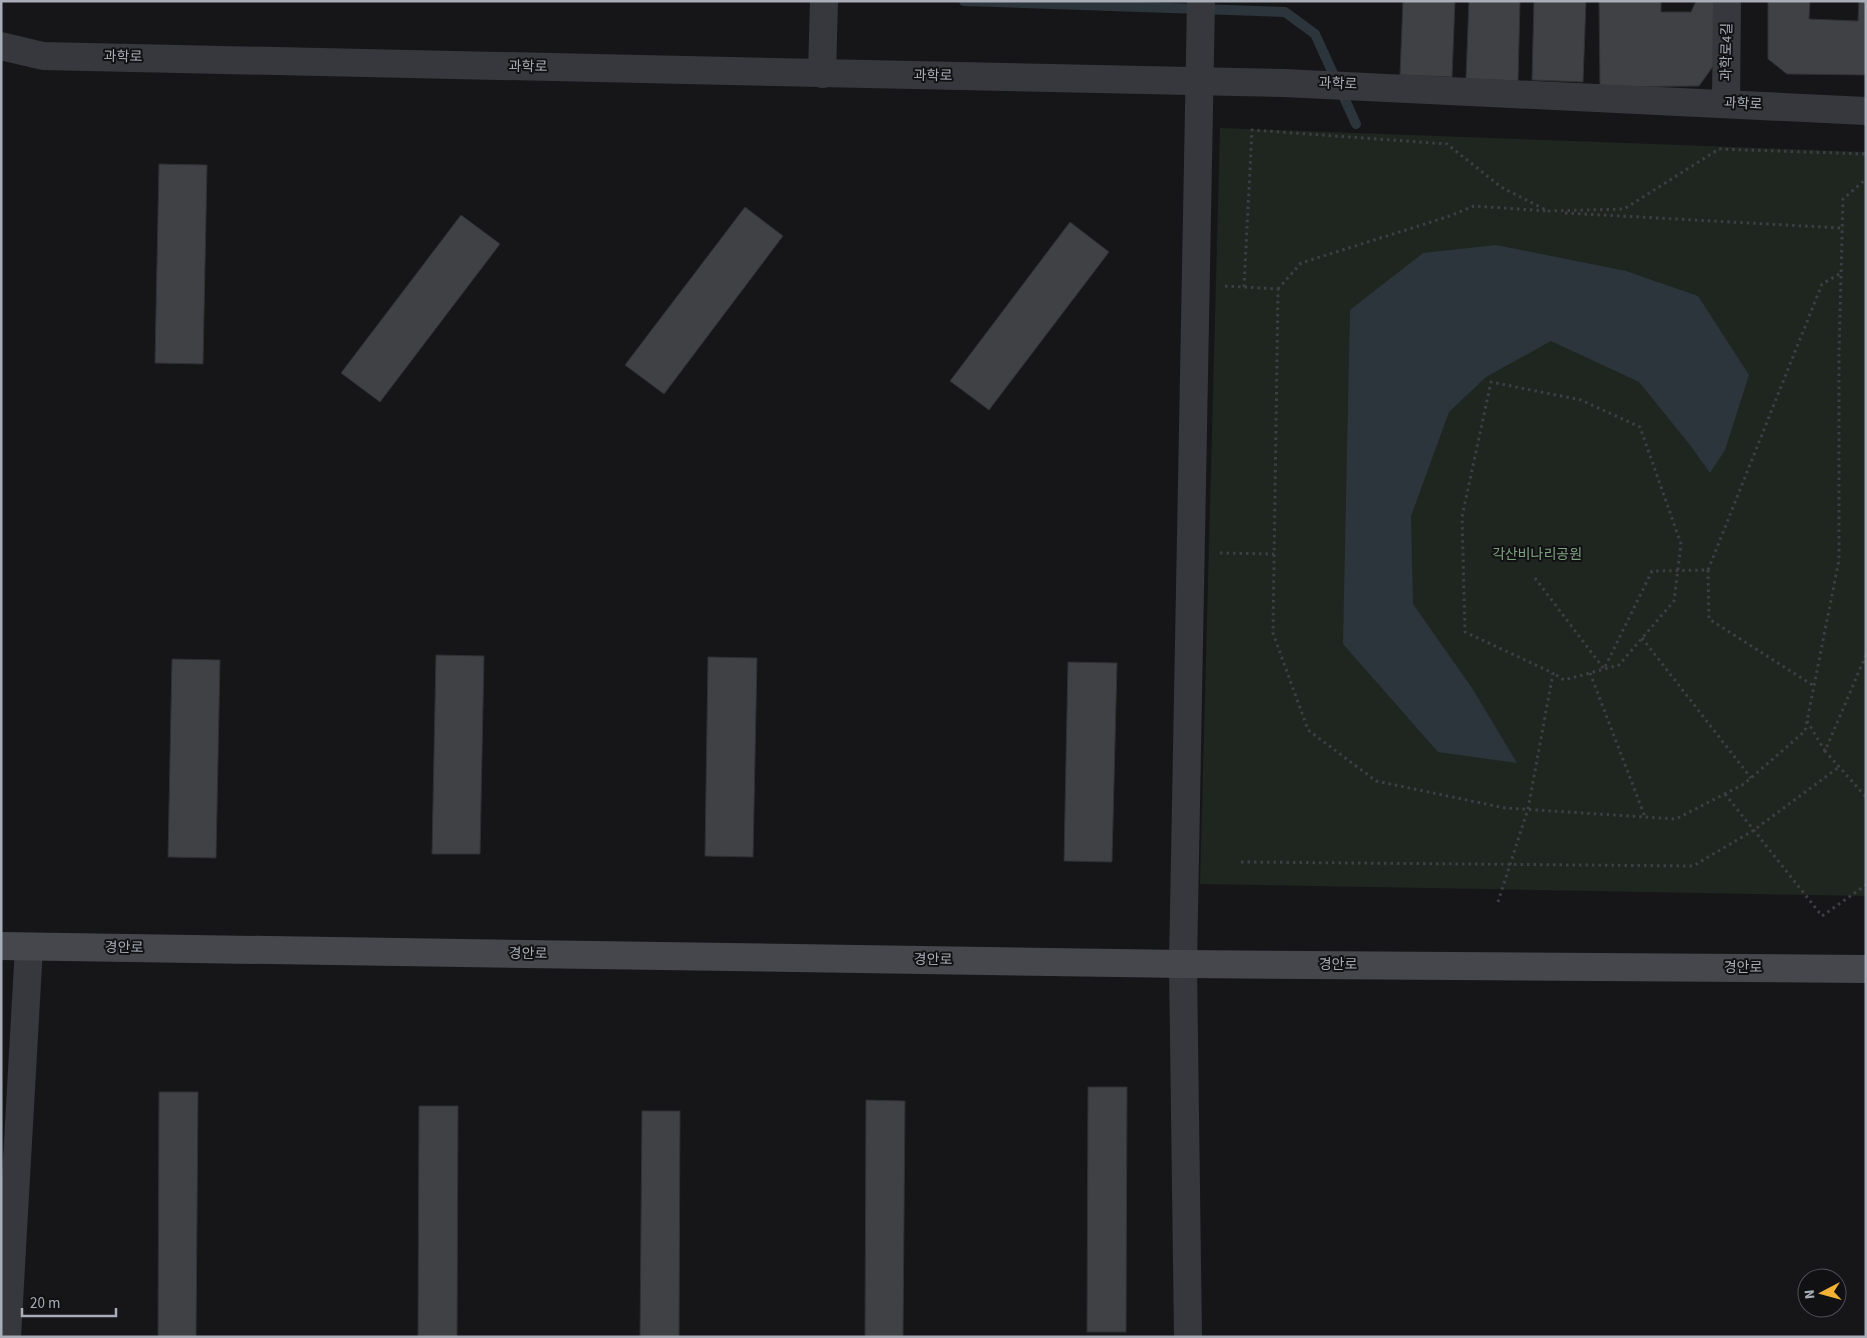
<svg xmlns="http://www.w3.org/2000/svg" width="1867" height="1338" font-family="'Source Sans 3','Noto Sans KR',sans-serif">
<rect width="100%" height="100%" fill="#161618"/>
<!-- green -->
<polygon fill="#1e261f" points="1220,128 1866,152 1866,896 1200,884"/>
<!-- water -->
<polygon fill="#2c353c" points="1496,245 1626,271 1698,296 1749,375 1725,450 1710,473 1690,445 1639,382 1551,341 1486,377 1449,412 1411,516 1413,604 1472,688 1517,763 1438,752 1343,644 1350,310 1423,253"/>
<g fill="none" stroke-linecap="round" stroke-linejoin="round">
<!-- stream -->
<polyline stroke="#2c353c" stroke-width="10" points="964,1 1285,12 1315,34 1356,124"/>
</g>
<!-- building -->
<g fill="#404145" stroke="#303034">
<polygon points="1403,1 1455,1 1452,77 1400,75"/>
<polygon points="1469,1 1520,1 1518,81 1466,79"/>
<polygon points="1534,1 1586,1 1583,82 1532,80"/>
<polygon points="1599,1 1661,1 1661,12 1691,12 1696,1 1720,1 1714,65 1699,86 1600,87"/>
<polygon points="1768,1 1810,1 1809,19 1858,21 1859,1 1866,1 1866,75 1787,74 1768,59"/>
<polygon points="159,164 207,165 203,364 155,363"/>
<polygon points="745,207 783,236 664,394 625,365"/>
<polygon points="461,215 500,244 380,402 341,373"/>
<polygon points="1070,222 1109,252 989,410 950,381"/>
<polygon points="436,655 484,656 480,854 432,854"/>
<polygon points="708,657 757,658 753,857 705,856"/>
<polygon points="172,659 220,660 216,858 168,857"/>
<polygon points="1068,662 1117,663 1112,862 1064,861"/>
<polygon points="1088,1087 1127,1087 1126,1332 1087,1332"/>
<polygon points="159,1092 198,1092 196,1337 158,1337"/>
<polygon points="866,1100 905,1101 903,1337 865,1337"/>
<polygon points="419,1106 458,1106 457,1337 418,1337"/>
<polygon points="642,1111 680,1111 679,1337 640,1337"/>
</g>
<g fill="none" stroke-linecap="round" stroke-linejoin="round">
<!-- path -->
<g stroke="#3d3f44" stroke-width="3" stroke-dasharray="2.5 4" stroke-linecap="butt">
<polyline points="1565,213 1842,228"/>
<polyline points="1225,286 1278,289 1273,633 1308,730 1376,781 1505,808 1676,819 1744,784 1805,731 1839,560 1839,353 1843,199 1866,179"/>
<polyline points="1244,287 1252,130 1447,144 1501,187 1548,211 1624,209 1719,149 1866,154"/>
<polyline points="1278,289 1301,263 1447,217 1474,206 1547,211"/>
<polyline points="1220,553 1274,554"/>
<polyline points="1708,570 1709,619 1814,686"/>
<polyline points="1535,578 1604,669 1652,571 1708,570 1822,284 1841,273"/>
<polyline points="1642,638 1751,778"/>
<polyline points="1866,655 1825,751 1866,797"/>
<polyline points="1590,673 1645,817"/>
<polyline points="1807,721 1825,751"/>
<polyline points="1725,794 1822,916 1866,885"/>
<polyline points="1241,862 1693,866 1754,830 1839,767"/>
<polyline points="1498,902 1528,809 1553,673 1465,632 1462,517 1491,382 1581,400 1640,427 1681,544 1674,601 1619,665 1564,680 1553,673"/>
</g>
<!-- minor -->
<g stroke="#37383d" stroke-width="28">
<polyline points="822,74 824,1"/>
<polyline points="1726,103 1727,1"/>
<polyline points="7,1337 29,947"/>
<polyline points="1188,1337 1183,964 1201,1"/>
</g>
<!-- tertiary -->
<polyline stroke="#37383d" stroke-width="28" points="1,46 43,56 1284,83 1866,111"/>
<!-- secondary -->
<polyline stroke="#45474d" stroke-width="28" points="1,946 1183,964 1866,969"/>
</g>
<g text-anchor="middle" dominant-baseline="central" stroke-width="4" stroke-linejoin="round" paint-order="stroke">
<!-- street labels -->
<g font-size="14" fill="#a8adb8" stroke="#111113">
<text transform="translate(1727 52) rotate(-89)">과학로4길</text>
<text transform="translate(123 57) rotate(1)">과학로</text>
<text transform="translate(528 67) rotate(1)">과학로</text>
<text transform="translate(933 76) rotate(1)">과학로</text>
<text transform="translate(1338 84) rotate(2)">과학로</text>
<text transform="translate(1743 104) rotate(3)">과학로</text>
<text transform="translate(124 948) rotate(1)">경안로</text>
<text transform="translate(528 954) rotate(1)">경안로</text>
<text transform="translate(933 960) rotate(1)">경안로</text>
<text x="1338" y="965">경안로</text>
<text x="1743" y="968">경안로</text>
</g>
<!-- park labels -->
<g font-size="14" fill="#7fa381" stroke="#111113">
<text x="1537" y="555">각산비나리공원</text>
</g>
</g>
<!-- border -->
<rect width="1867" height="1338" fill="none" stroke="#a8adb8" stroke-width="5"/>
<!-- north arrow -->
<g transform="translate(1822 1293) rotate(264)"><circle r="24" fill="#111113" stroke="#4d4f55"/>
<path d="M0-4L9 19L0 12L-9 19Z" fill="#f2b134"/>
<text y="-8" font-size="14" font-weight="bold" text-anchor="middle" fill="#a8adb8">N</text>
</g>
<!-- scale -->
<path d="M22 1308v8h94v-8" fill="none" stroke="#a8adb8" stroke-width="2.5"/>
<text x="30" y="1308" font-size="15" fill="#a8adb8" stroke="#111113" stroke-width="4" paint-order="stroke">20 m</text>
</svg>
